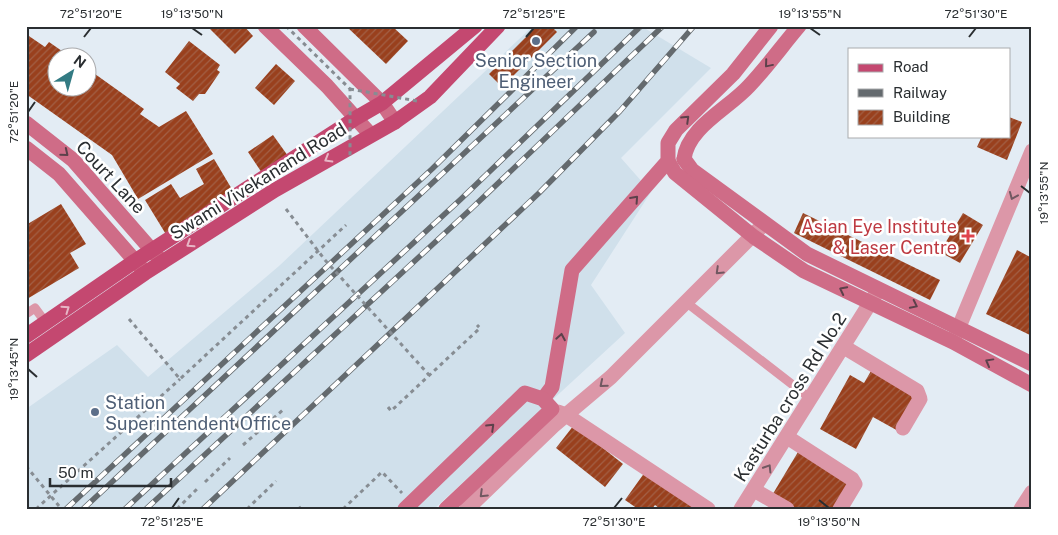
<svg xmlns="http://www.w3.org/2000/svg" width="1058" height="535" viewBox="0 0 1058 535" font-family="'Public Sans',sans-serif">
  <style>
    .built { fill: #d0e0eb }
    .building { fill: url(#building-hatch) }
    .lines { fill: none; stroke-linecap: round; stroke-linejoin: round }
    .path { stroke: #878d93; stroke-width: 3; stroke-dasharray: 4 4; stroke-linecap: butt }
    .lane { stroke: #dc97a8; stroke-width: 9 }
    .street { stroke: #dc97a8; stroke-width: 15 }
    .secondary { stroke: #cf6c87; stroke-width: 15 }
    .primary { stroke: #c44870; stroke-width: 15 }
    .rail-casing { stroke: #646a6e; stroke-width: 5.5 }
    .rail { stroke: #fff; stroke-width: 4; stroke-dasharray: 11; stroke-linecap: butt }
    .path-bridge { stroke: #878d93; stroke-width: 3; stroke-dasharray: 4 4; stroke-linecap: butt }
    .oneway { stroke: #5c414b }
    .oneway2 { stroke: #e7b6c6 }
    .oneway3 { stroke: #715861 }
    .ticks { fill: none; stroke: #2a2e31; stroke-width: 2 }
    .service-dot { fill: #5c6f8a; stroke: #fff; stroke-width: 2 }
    .health-dot { fill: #e0444e; stroke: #fff; stroke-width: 2 }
    .labels { text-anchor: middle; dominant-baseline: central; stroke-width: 5; stroke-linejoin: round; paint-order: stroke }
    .service-label { font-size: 18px; fill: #4e5e75; stroke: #fff }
    .street-label { font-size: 18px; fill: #2a2e31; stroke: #fff }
    .health-label { font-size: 18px; fill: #be3a42; stroke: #fff; text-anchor: end }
    .neatline { fill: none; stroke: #2a2e31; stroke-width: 2 }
    .ticks-label { font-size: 12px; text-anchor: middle; fill: #2a2e31 }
  </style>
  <defs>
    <pattern id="building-hatch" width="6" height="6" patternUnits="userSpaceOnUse" patternTransform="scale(1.25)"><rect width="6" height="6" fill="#99401d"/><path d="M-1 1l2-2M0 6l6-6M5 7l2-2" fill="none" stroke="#a26046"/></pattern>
  </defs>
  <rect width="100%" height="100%" fill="#e3ecf4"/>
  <path class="built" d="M533 26H641L711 68 621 158 651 192 591 285 625 333 434 509H26V409L117 345 148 377 279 266Z"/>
  <g class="building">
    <path d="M207 26H244L253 36 235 54Z"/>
    <path d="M346 26H392L408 41 386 64Z"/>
    <path d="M537 26H551L557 32 502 87 489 74Z"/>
    <path d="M26 34 45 47 49 42 72 58H58V88H88V69L144 109 140 114 159 127 186 111 213 154 138 199 112 155 26 94Z"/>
    <path d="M189 41 220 65 217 70 220 72 205 94H199L193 101 176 88 180 84 165 72Z"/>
    <path d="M276 64 295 81 274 105 255 88Z"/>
    <path d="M1009 117 1022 122 1007 160 977 147 982 136H1009Z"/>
    <path d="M273 135 288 156 262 173 248 152Z"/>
    <path d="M214 159 236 196 167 236 145 200 171 184 180 198 204 184 196 169Z"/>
    <path d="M61 204 86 244 70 253 79 268 27 299 26 225Z"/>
    <path d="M803 213 940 280 930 300 794 233Z"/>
    <path d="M963 213 983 225 960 263 940 252Z"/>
    <path d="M1017 250 1032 258V336L986 314Z"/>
    <path d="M871 371 919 398 900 432 873 417 856 449 820 429 850 375 864 383Z"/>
    <path d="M574 425 623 464 605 487 556 448Z"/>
    <path d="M798 452 852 484 837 509H792L771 497Z"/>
    <path d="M645 472 697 509H660L655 505 652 509H638L625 500Z"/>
  </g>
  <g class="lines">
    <g class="path">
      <path d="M286 209 325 260"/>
      <path d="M129 319 180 379 346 225"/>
      <path d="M388 407 391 411 480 328 477 325"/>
      <path d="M259 418 272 432"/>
      <path d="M243 445 284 409"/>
      <path d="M26 466 59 506"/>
      <path d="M205 482 230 458"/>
      <path d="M177 509 199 487"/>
      <path d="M247 509 276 481"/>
      <path d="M298 509 301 507"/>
      <path d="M343 509 382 472 402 493"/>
    </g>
    <g class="lane">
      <path d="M687 303 811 399"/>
      <path d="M26 314 35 308 46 323"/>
    </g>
    <g class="street">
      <path d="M954 339 1032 151"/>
      <path d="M844 347 917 391 920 399 903 428"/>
      <path d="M558 412 566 415 708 509"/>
      <path d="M787 437 852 479 855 484 840 509"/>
      <path d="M754 490 787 509"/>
      <path d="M467 509 553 426 611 377 764 224"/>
      <path d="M741 509 877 292"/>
      <path d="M1021 509 1032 492"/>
    </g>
    <g class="secondary">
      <path d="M265 26 327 86 370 134"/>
      <path d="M304 26 382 103 395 122"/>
      <path d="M26 123 73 160 162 262"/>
      <path d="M26 148 59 174 143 270"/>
      <path d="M684 159 692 170 807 254 1032 364"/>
      <path d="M684 159C688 127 728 109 749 86 767 67 782 46 799 26"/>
      <path d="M668 161 675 173 754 237 804 271 953 342 1032 385"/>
      <path d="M543 399 552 387 572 270 668 161V143L676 130 733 74 771 26"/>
      <path d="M405 509 525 393 543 399 552 409 446 509"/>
    </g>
    <g class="primary">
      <path d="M26 336 135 261 356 118 382 103 475 26"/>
      <path d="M26 355 145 273 275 190 395 122 430 97 498 26"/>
    </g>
    <defs>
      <g id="rail">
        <path d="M66 509 432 169 577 26"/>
        <path d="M83 509 594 32"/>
        <path d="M125 509 461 199 641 26"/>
        <path d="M146 509 471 209 663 26"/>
        <path d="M203 509 539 193 620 111 694 26"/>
      </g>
    </defs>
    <use href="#rail" class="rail-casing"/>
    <use href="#rail" class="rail"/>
    <g class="path-bridge">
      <path d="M286 26 350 89V158"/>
      <path d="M350 89 417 101"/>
      <path d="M325 260 429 375"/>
      <path d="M36 509 180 379"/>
    </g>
  </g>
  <defs><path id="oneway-chevron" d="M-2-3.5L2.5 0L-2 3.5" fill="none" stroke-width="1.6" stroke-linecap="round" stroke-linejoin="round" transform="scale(1.25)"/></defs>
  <g class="oneway">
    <use href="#oneway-chevron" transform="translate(768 64) rotate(130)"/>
    <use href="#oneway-chevron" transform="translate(686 119) rotate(-44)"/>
    <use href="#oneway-chevron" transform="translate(65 153) rotate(39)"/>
    <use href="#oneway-chevron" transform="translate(635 199) rotate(-48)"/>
    <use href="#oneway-chevron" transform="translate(843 290) rotate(-153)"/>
    <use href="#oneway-chevron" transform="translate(914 305) rotate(26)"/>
    <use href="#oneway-chevron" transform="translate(561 337) rotate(-80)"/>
    <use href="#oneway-chevron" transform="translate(989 362) rotate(-151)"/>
    <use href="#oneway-chevron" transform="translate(491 427) rotate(-44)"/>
  </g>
  <g class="oneway2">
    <use href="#oneway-chevron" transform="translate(328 159) rotate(150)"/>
    <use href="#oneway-chevron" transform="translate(190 244) rotate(147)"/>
    <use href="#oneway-chevron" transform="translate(66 309) rotate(-35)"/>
  </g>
  <g class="oneway3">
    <use href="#oneway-chevron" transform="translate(1013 196) rotate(113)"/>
    <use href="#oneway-chevron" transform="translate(719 271) rotate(136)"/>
    <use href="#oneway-chevron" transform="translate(603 384) rotate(140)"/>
    <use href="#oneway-chevron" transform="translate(768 468) rotate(-58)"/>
    <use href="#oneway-chevron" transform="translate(483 494) rotate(136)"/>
  </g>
  <path class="ticks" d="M192 28 202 35M810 28 820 35M84 37 91 28M526 37 534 28M969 37 976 28M28 112 35 102M1021 186 1030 193M28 369 37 377M819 500 829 508M172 508 179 498M614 508 622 498"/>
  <g class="service-dot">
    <circle cx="536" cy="41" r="5"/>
    <circle cx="95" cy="412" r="5"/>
  </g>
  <path class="health-dot" d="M965.5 228.5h5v5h5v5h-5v5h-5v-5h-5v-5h5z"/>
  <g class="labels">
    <g class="service-label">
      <text x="536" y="60">Senior Section<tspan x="536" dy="21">Engineer</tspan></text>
      <text x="105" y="402" text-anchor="start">Station<tspan x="105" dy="21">Superintendent Office</tspan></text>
    </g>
    <g class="street-label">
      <text transform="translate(111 177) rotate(47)">Court Lane</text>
      <text transform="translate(258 181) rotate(-32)">Swami Vivekanand Road</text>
      <text transform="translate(790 397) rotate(-58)">Kasturba cross Rd No.2</text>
    </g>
    <g class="health-label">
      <text x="957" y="226">Asian Eye Institute<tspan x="957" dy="21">&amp; Laser Centre</tspan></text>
    </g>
  </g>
  <rect width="1058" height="535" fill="none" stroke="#ffffff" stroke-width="55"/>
  <rect x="848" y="48" width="162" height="90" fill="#ffffff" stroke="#aaabad"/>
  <rect x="858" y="64" width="25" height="8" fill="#c44870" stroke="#aaabad"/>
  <text x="893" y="72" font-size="15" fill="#2a2e31">Road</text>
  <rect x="858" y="89" width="25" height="8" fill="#646a6e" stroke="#aaabad"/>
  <text x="893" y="98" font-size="15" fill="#2a2e31">Railway</text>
  <rect x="858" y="110" width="25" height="15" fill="url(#building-hatch)" stroke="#aaabad"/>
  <text x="893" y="122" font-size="15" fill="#2a2e31">Building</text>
  <g transform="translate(72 72) rotate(37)"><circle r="24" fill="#ffffff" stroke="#aaabad"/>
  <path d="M0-4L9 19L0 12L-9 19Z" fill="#337b83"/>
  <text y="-8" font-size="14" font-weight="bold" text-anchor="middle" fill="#2a2e31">N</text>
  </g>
  <path d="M50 478v8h121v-8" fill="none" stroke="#2a2e31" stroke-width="2.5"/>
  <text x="58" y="478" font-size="15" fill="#2a2e31" stroke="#ffffff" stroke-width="4" paint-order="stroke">50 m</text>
  <rect x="28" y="28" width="1002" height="480" class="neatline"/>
  <g class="ticks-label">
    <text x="91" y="18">72°51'20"E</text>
    <text x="192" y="18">19°13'50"N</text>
    <text x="534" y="18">72°51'25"E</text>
    <text x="810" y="18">19°13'55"N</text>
    <text x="976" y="18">72°51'30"E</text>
    <text transform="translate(14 112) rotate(-90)" y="4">72°51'20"E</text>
    <text transform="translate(1044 193) rotate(-90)" y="4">19°13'55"N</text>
    <text transform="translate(14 369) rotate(-90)" y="4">19°13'45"N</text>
    <text x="172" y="526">72°51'25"E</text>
    <text x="614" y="526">72°51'30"E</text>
    <text x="829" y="526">19°13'50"N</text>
  </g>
</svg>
